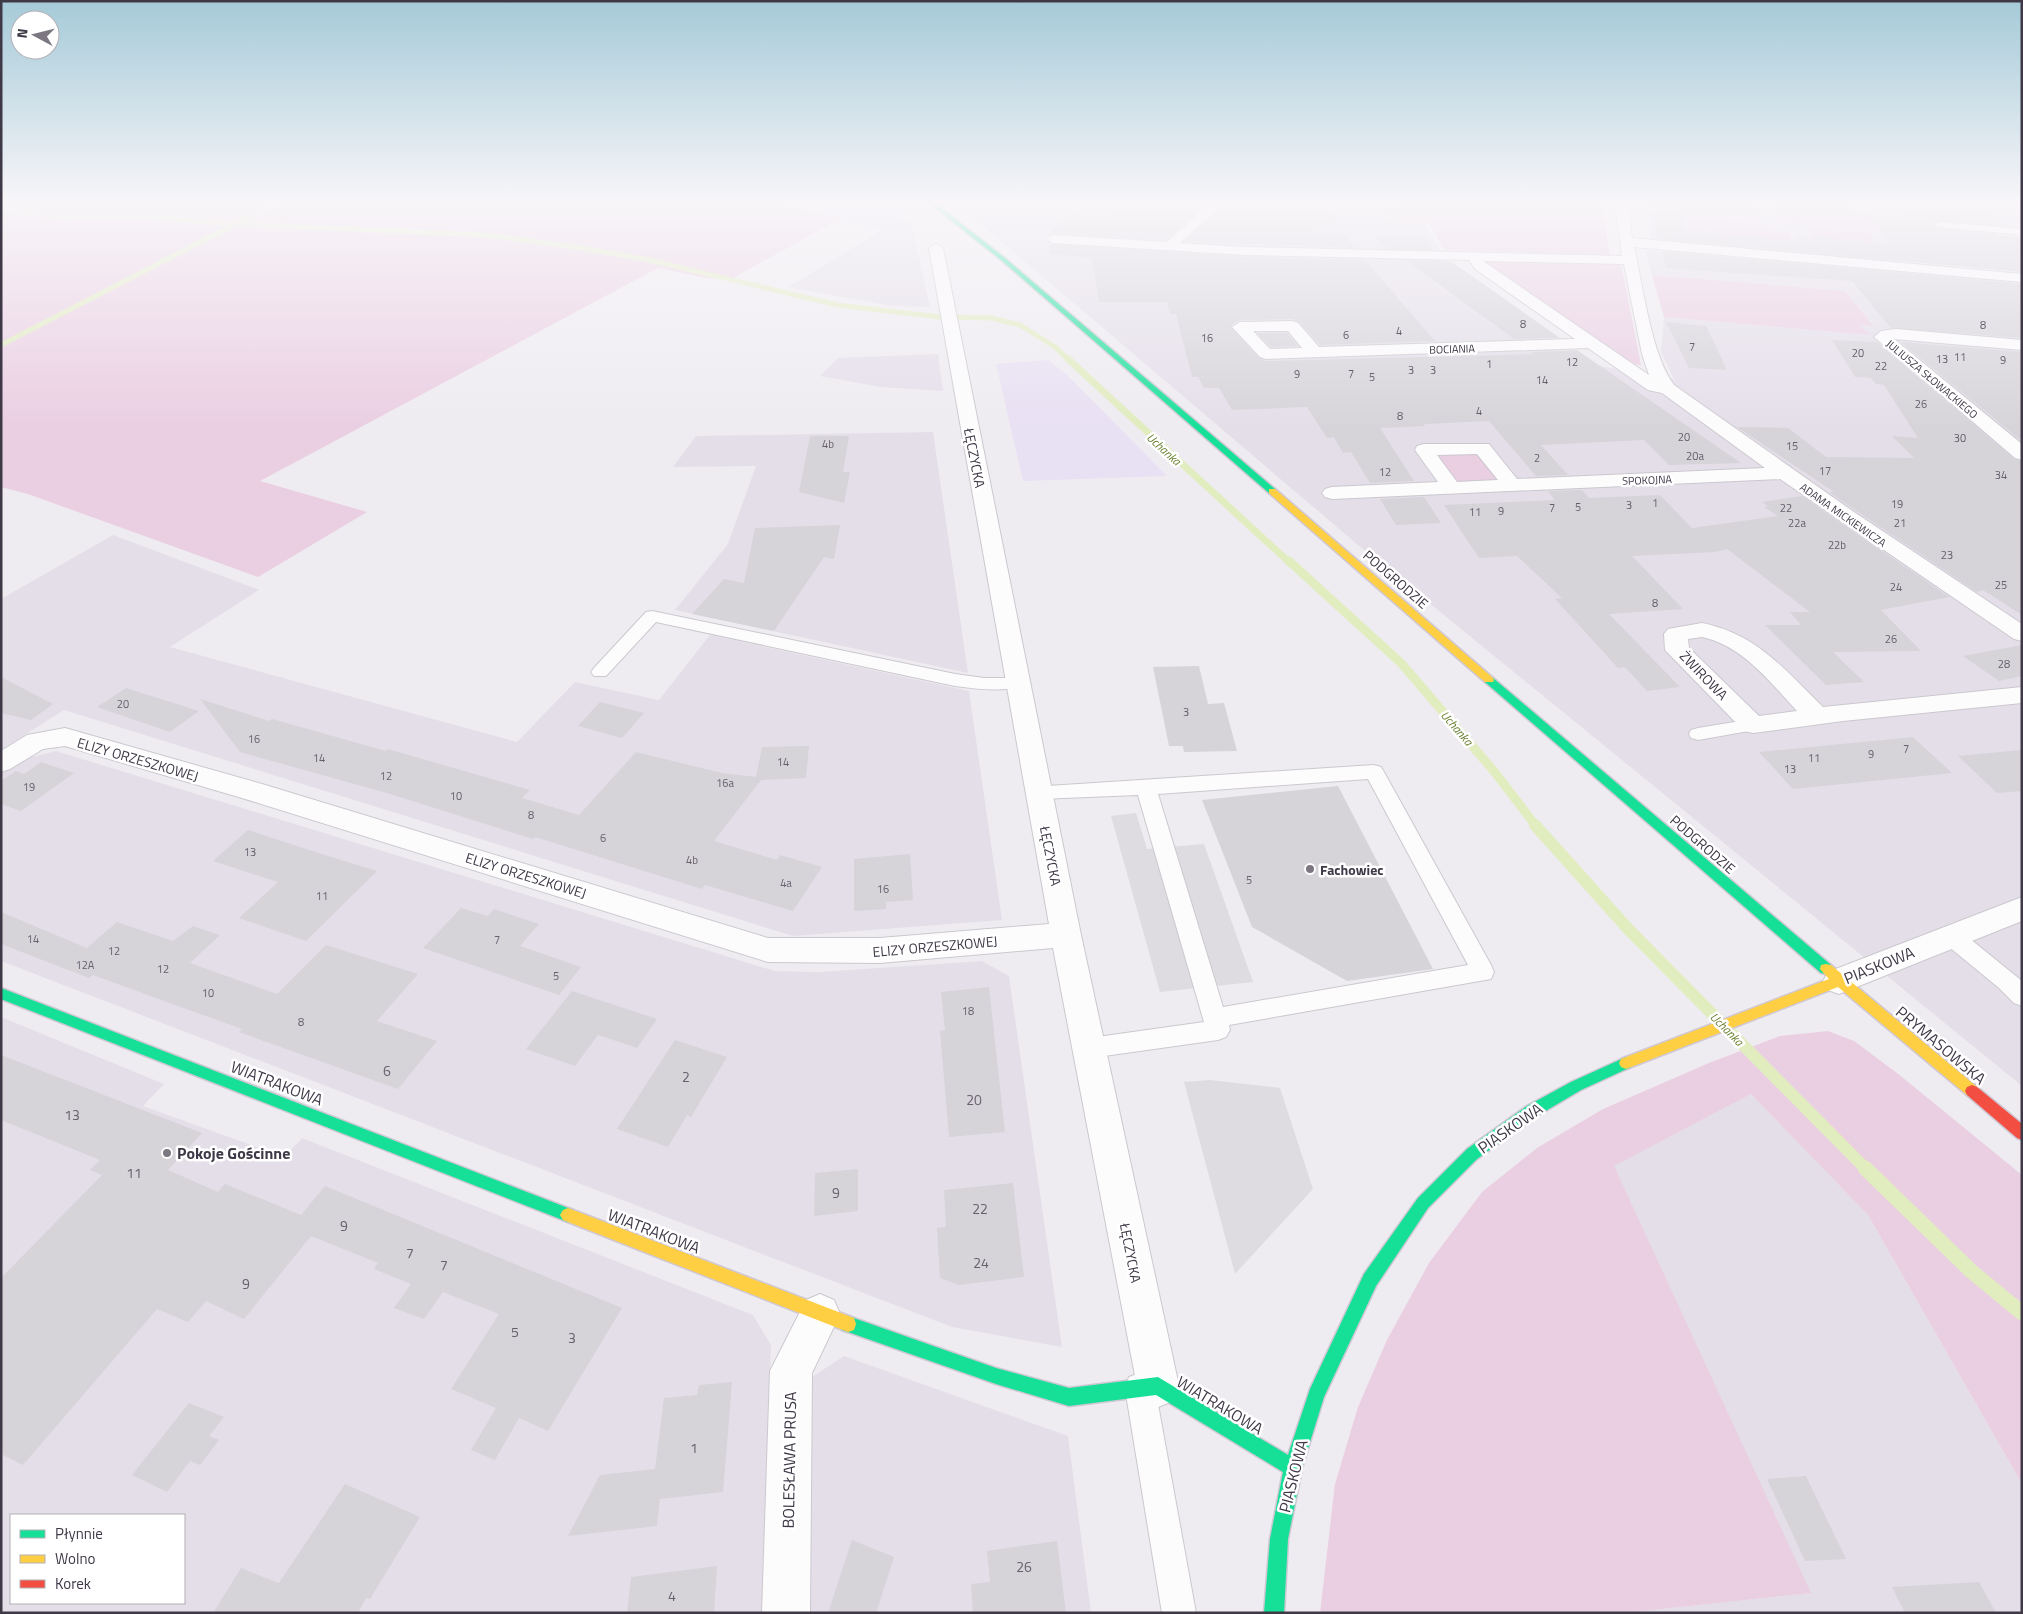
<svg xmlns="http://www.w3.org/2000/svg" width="2023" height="1614" viewBox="0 0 2023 1614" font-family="'Titillium Web',sans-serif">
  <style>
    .residential { fill: #e4dee9; fill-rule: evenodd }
    .commercial { fill: #e8e0f3 }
    .education { fill: #e8dfee }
    .green { fill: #eacee2 }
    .parking { fill: #dedce0 }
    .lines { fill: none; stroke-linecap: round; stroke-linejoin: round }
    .stream-far4 { stroke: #e1ecbf; stroke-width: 5 }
    .stream-far3 { stroke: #e1ecbf; stroke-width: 7 }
    .stream-far2 { stroke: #e1ecbf; stroke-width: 9 }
    .stream-far1 { stroke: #e1ecbf; stroke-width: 12 }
    .stream { stroke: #e1ecbf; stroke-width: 15 }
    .building { fill: #d6d3d9 }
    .lane-casing { stroke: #cbc8ce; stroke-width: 2 }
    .street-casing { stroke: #cbc8ce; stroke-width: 2 }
    .fast-casing { stroke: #cfc8d4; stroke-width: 3 }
    .slow-casing { stroke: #cfc8d4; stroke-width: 3 }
    .jam-casing { stroke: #cfc8d4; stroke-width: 3 }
    .lane { fill: #fdfcfd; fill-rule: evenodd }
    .street { fill: #fdfcfd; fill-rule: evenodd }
    .fast { fill: #16e098; fill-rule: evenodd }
    .slow { fill: #ffcf43; fill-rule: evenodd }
    .jam { fill: #f24e42; fill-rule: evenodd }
    .poi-dot { fill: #7d7782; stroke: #fff; stroke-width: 2 }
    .labels { text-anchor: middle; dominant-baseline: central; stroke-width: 5; stroke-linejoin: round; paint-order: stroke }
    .number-label { font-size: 11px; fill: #66606d }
    .far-street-label { font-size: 11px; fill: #3f3847; stroke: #fff }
    .far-water-label { font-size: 12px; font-style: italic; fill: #677e2c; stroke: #fff }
    .street-label { font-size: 14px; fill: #3f3847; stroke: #fff }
    .poi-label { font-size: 14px; font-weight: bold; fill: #3f3847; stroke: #fff; text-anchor: start }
    .near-number-label { font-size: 14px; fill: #66606d }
    .near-street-label { font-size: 16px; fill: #3f3847; stroke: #fff }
    .near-poi-label { font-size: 16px; font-weight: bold; fill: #3f3847; stroke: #fff; text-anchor: start }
  </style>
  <rect width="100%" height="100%" fill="#efecf1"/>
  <g class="residential">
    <path d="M956 203H1393L1379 213 1389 219 1423 221 1460 285 1571 361 1674 379 1661 352 1664 317 1869 335 1860 325H1874L1845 291 1652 275 1645 250 2022 282V1086L1358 545Z"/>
    <path d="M898 220 911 221 930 307 891 306 789 287Z"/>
    <path d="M938 354 943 391 881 387 820 376 838 358Z"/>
    <path d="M933 432 968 673 675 610 728 544 756 466 673 467 696 436Z"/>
    <path d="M113 535 259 590 170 647 517 742 575 682 659 700 710 635 969 691 1002 920 793 936 64 710 1 750V599Z"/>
    <path d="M56 751 775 971 819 972 982 961 1009 976 1062 1347 952 1327 1 961V773L23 759Z"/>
    <path d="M1 1017 164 1084 143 1106 284 1157 302 1138 753 1315 771 1345 764 1613H1ZM11 1515H184V1603H11Z"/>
    <path d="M1751 1094 1868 1215 2022 1484V1613H1625L1810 1593 1613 1166Z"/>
    <path d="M844 1356 1068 1436 1091 1613H807L812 1377Z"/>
  </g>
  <g class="commercial">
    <path d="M779 203H895L910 210 882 229Z"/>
    <path d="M1048 360 1065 373 1167 476 1023 481 996 364Z"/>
  </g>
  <path class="education" d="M1642 203H2022V224L1870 213 1883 228 1878 231 1902 264 1652 240Z"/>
  <g class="green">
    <path d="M1 203H779L840 219 729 280 706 278 658 268 260 481 367 512 258 577 28 494 1 487Z"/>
    <path d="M1396 203H1602L1610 255 1444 250 1428 221 1390 218 1381 213Z"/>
    <path d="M1642 203H1755L1764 220 1741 218 1739 216 1643 207Z"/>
    <path d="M1768 203H1848L1856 212 1870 213 1883 228 1872 231 1779 222Z"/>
    <path d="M1685 215 1736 220 1795 235H1789L1792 241 1691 230Z"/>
    <path d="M1807 227 1873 232 1870 234 1876 243 1813 237Z"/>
    <path d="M1480 261 1621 263 1641 365 1630 364Z"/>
    <path d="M1652 275 1845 291 1874 326 1860 325 1870 335 1664 317Z"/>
    <path d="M1475 451 1502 480 1463 484 1453 482 1437 456 1440 453Z"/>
    <path d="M1828 1031 1854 1041 1897 1073 2022 1175V1484L1868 1215 1751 1094 1614 1166 1811 1593 1625 1613H1320L1335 1484 1358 1407 1387 1340 1429 1263 1482 1192 1537 1148 1603 1109 1709 1063 1780 1036Z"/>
  </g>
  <g class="parking">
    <path d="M1928 217 2022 227V235L1996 233 1999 237 1940 231 1937 228 1925 227Z"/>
    <path d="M1136 813 1147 849 1204 844 1253 982 1160 992 1111 816Z"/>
    <path d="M1210 1080 1280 1088 1313 1189 1235 1274 1184 1082Z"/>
  </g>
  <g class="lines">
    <g class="stream-far4">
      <path d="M1 210 63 217 145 216 216 223 485 235 582 248 649 260 837 305 940 317 991 318 1020 325 1055 347 1069 360"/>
      <path d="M1 345 276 203"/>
    </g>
    <path class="stream-far3" d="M1068 359 1290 563"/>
    <path class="stream-far2" d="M1289 561 1401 663 1493 770 1536 826"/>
    <path class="stream-far1" d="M1535 825 1629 930 1866 1169"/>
    <path class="stream" d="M1865 1168 1971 1271 2022 1313"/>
  </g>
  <g class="building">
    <path d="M1134 203H1207L1166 240 1052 233 1053 228 1073 214 1106 219Z"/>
    <path d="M1226 203H1284L1340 216 1310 234H1344L1355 248 1185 241Z"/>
    <path d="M1891 203H1979L2006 226 1940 220 1934 223V226L1937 229 2019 237 2022 239V272L1658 239 1651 210 1681 213 1686 230 1799 241 1796 235 1888 244 1868 215 1907 218Z"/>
    <path d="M1371 235 1425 236 1433 250 1389 249Z"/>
    <path d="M1051 244 1244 257 1365 260 1435 341 1320 345 1299 322 1292 319 1240 320 1231 325V328L1259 358 1266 361 1534 354 1531 352 1577 350 1741 463 1669 465 1644 440 1541 445 1568 475 1536 476 1489 421 1424 424 1425 426 1380 428 1414 481 1370 483 1351 452 1343 453 1334 437 1327 438 1307 407 1232 410 1219 388H1204L1198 377H1192L1176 314H1170L1167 302H1099L1092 258 1049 254Z"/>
    <path d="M1662 251 2022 284V338L1891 328 1852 281 1666 268Z"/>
    <path d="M1406 260 1452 262 1560 338 1514 339Z"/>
    <path d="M1666 322 1706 326 1727 370 1689 368Z"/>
    <path d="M1257 333H1287L1298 346 1271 347Z"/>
    <path d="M1832 340 1877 342 2014 459 2022 462V615L1983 590 1977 592 1852 508 1829 492H1834L1737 427 1788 428 1826 457 1914 458 1892 436 1918 438 1884 385 1876 384 1871 378 1855 377Z"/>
    <path d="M1902 342 2022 352V441L1904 345Z"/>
    <path d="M810 436H849L843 472H850L844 503 799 492Z"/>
    <path d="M1582 490 1589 498 1660 495 1692 528 1778 516 1764 507 1768 506 1762 502 1802 496 1949 597 1881 610 1921 651 1833 652 1864 682 1826 685 1765 625H1801L1790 612H1810L1727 549 1715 552 1632 556 1683 609 1609 614 1680 687 1647 691 1625 667 1618 668 1555 599 1562 598 1517 556 1479 558 1444 505 1555 500 1548 491Z"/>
    <path d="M1424 497 1441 523 1396 525 1380 499Z"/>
    <path d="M840 525 834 559 824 557 774 631 692 614 724 579 744 583 755 528Z"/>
    <path d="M2022 645V676L1999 681 1963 656Z"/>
    <path d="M1199 666 1208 704 1224 703 1237 751 1184 752 1183 746H1169L1153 667Z"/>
    <path d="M1 677 53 704 31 720 1 713Z"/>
    <path d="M126 688 199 711 170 732 97 707Z"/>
    <path d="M200 699 269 721 272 719 386 751 388 749 530 790 522 798 579 815 636 752 722 773 756 777 762 747 809 746 806 778 761 780 714 841 777 860 780 855 822 867 793 911 705 885 702 889 535 837 533 839 390 794 240 752Z"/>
    <path d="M600 702 644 713 622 738 578 726Z"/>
    <path d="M1913 737 1952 773 1793 789 1759 752Z"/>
    <path d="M2022 750V791L1997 793 1958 756Z"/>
    <path d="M41 762 74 773 21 811 1 804V781L16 771 24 774Z"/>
    <path d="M1338 786 1433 969 1347 981 1252 927 1202 800Z"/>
    <path d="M248 830 328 856 377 871 306 941 239 918 278 882 213 861Z"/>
    <path d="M910 854 913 900 886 902V909L854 911V859Z"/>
    <path d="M461 908 488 916 494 909 539 924 520 946 581 967 559 995 423 948Z"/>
    <path d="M1 912 87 948 117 922 173 941 193 926 220 935 190 963 277 994 326 945 418 974 377 1021 437 1041 398 1089 239 1032 242 1029 153 997 93 975 89 978 1 944Z"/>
    <path d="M989 987 1005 1132 949 1137 940 1031 945 1030 941 992Z"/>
    <path d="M572 991 657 1019 637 1048 598 1035 575 1066 526 1049Z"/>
    <path d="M675 1040 727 1057 691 1117 687 1115 668 1147 617 1129Z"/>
    <path d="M1 1055 202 1133 168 1170 218 1192 225 1184 301 1215 325 1186 622 1308 548 1431 519 1418 495 1460 471 1450 496 1408 451 1389 499 1314 443 1292 424 1319 394 1308 411 1284 374 1269 378 1263 311 1236 244 1319 206 1301 188 1322 157 1309 23 1465 1 1454V1278L102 1175 90 1170 100 1160 1 1120Z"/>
    <path d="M858 1169V1211L814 1216 815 1173Z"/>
    <path d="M1013 1183 1024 1277 959 1285 940 1278 937 1228 946 1227 944 1190Z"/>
    <path d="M732 1382 723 1492 660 1499 657 1526 568 1536 600 1475 655 1469 664 1398 697 1395 699 1385Z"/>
    <path d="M189 1403 224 1417 209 1436 219 1440 200 1465 190 1461 167 1492 132 1475Z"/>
    <path d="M1806 1476 1846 1559 1805 1561 1767 1479Z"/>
    <path d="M345 1484 420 1517 370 1599 366 1598 358 1613H213L241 1568 279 1583Z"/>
    <path d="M852 1540 894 1557 876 1613H828Z"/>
    <path d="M1057 1541 1066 1613H973L971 1584 990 1582 987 1551Z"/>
    <path d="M717 1566 714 1613H627L631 1577Z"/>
    <path d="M1979 1582 1996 1613H1905L1892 1587Z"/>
  </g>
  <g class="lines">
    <defs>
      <g id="lane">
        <path d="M1870 203H1880L1885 208 1877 210Z"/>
        <path d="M1940 222 2022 229V235L1937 227 1935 225Z"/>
        <path d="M652 611 955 674 984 678H1025L1028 682 1025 686C1002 692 978 689 955 686L656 622 606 676H594L591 672 594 668 646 612Z"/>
        <path d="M1753 719 1760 721 1762 725 1760 729 1698 740 1691 738 1689 734 1691 730 1698 728Z"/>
        <path d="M1374 765 1381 767 1384 772 1491 965 1494 972 1491 979 1229 1025 1230 1030 1226 1037 1218 1040 1090 1058 1081 1055 1078 1048 1081 1041 1090 1038 1204 1022 1138 795 1039 799 1032 797 1029 792 1032 787ZM1368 779 1468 965 1223 1007 1158 794Z"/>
        <path d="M1951 927 1959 930 2022 981V1006L2014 1003 1999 988 1943 942 1940 936 1943 930Z"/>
        <path d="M1140 1373 1151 1377 1155 1388 1196 1613H1162L1125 1388 1129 1377Z"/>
      </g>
      <g id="street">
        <path d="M1210 203H1224L1180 243 1244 247 1622 256 1615 203H1627L1632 238 2022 274V282L1634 247C1643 285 1651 355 1674 385L1851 510 2022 624V641L2014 639 1780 479 1332 499 1325 497 1322 493 1325 489 1332 487 1438 482 1415 450 1417 446 1424 444H1489L1517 479 1765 468 1662 393 1648 390 1588 348 1266 359 1260 357 1232 327 1240 322 1292 321 1298 323 1319 347 1575 339 1475 269 1469 260 1244 255 1053 243 1046 239 1053 235 1167 242ZM1483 261 1624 264 1642 354 1649 375ZM1253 331H1288L1302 348 1270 349ZM1477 454 1498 480 1457 482 1437 455Z"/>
        <path d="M936 244 943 248 1081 935 1179 1386 1173 1401 1158 1407 1143 1401 1137 1386 1053 948 880 963 768 962 242 798 65 746 43 749 10 769 1 772V751L27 735 65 728 262 784 768 938H880L1049 924 929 248Z"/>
        <path d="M1896 329 2022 340V350L1894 339 2022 444V460L2015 458 1874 337 1881 331Z"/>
        <path d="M1702 623C1757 634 1785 670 1823 707L2022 687V703L1843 721 1753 733 1744 731 1665 650 1664 634 1668 629ZM1702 637C1742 645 1771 683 1797 711L1759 716 1689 648 1688 639Z"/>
        <path d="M2022 897V921L1839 994 1828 990 1823 981 1828 972Z"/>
        <path d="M820 1294 834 1300 840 1314 812 1373 810 1613H762L770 1371 806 1300Z"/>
      </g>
      <g id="fast">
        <path d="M929 203H935L1005 258 1275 489V493H1269L1001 260Z"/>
        <path d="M1489 677 1493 678 1831 965 1832 969 1831 973 1826 974 1821 973 1485 682 1484 680 1485 678Z"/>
        <path d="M1 988 568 1208 573 1210 576 1215 573 1220 568 1222 1 999Z"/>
        <path d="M1626 1057 1631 1059 1633 1063 1631 1067 1581 1090 1537 1116 1477 1159 1428 1208 1376 1286 1324 1397 1302 1468 1288 1539 1284 1613H1264L1270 1539 1283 1472 1156 1395 1069 1406 996 1384 848 1332 842 1330 840 1324 842 1318 848 1316 996 1368 1069 1388 1158 1377 1288 1455 1310 1389 1364 1274 1418 1198 1467 1149 1527 1106 1571 1082Z"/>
      </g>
      <g id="slow">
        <path d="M1269 489H1275L1493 678 1494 680 1493 682H1485L1269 493Z"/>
        <path d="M1826 964 1831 965 1977 1087 1979 1091 1977 1095 1972 1097 1967 1095 1838 987 1631 1067 1626 1069 1621 1067 1619 1063 1621 1059 1829 979 1820 969 1821 965Z"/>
        <path d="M568 1208 854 1318 856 1324 854 1330 848 1332 563 1220 560 1215 563 1210Z"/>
      </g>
      <path id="jam" d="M1972 1085 1977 1087 2022 1124V1140L2017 1138 1967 1095 1965 1091 1967 1087Z"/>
    </defs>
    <use href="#lane" class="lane-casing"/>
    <use href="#street" class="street-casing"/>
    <use href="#fast" class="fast-casing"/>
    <use href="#slow" class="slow-casing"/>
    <use href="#jam" class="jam-casing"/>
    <use href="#lane" class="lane"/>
    <use href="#street" class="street"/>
    <use href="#fast" class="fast"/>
    <use href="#slow" class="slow"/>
    <use href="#jam" class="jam"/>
  </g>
  <linearGradient id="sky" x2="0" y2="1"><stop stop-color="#a5cad8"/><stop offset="0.47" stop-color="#f8f6f9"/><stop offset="1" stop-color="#f8f6f9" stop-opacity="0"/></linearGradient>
  <rect width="2023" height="429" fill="url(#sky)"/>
  <g class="poi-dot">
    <circle cx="1310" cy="869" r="5"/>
    <circle cx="167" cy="1153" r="5"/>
  </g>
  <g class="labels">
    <g class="number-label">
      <text x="1523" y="324">8</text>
      <text x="1983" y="325">8</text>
      <text x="1399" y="331">4</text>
      <text x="1346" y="335">6</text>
      <text x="1207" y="338">16</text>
      <text x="1692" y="347">7</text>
      <text x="1858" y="353">20</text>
      <text x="1960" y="357">11</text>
      <text x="1942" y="359">13</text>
      <text x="2003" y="360">9</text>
      <text x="1572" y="362">12</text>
      <text x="1489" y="364">1</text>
      <text x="1881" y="366">22</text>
      <text x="1411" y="370">3</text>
      <text x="1433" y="370">3</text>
      <text x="1297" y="374">9</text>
      <text x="1351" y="374">7</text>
      <text x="1372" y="377">5</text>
      <text x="1542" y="380">14</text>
      <text x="1921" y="404">26</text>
      <text x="1479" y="411">4</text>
      <text x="1400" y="416">8</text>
      <text x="1684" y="437">20</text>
      <text x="1960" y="438">30</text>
      <text x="828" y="444">4b</text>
      <text x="1792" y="446">15</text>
      <text x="1695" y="456">20a</text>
      <text x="1537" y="458">2</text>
      <text x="1825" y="471">17</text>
      <text x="1385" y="472">12</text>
      <text x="2001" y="475">34</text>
      <text x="1655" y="503">1</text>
      <text x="1897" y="504">19</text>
      <text x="1629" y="505">3</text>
      <text x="1578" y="507">5</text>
      <text x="1552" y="508">7</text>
      <text x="1786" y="508">22</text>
      <text x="1501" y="511">9</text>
      <text x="1475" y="512">11</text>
      <text x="1797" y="523">22a</text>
      <text x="1900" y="523">21</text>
      <text x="1837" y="545">22b</text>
      <text x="1947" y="555">23</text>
      <text x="2001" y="585">25</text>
      <text x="1896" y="587">24</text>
      <text x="1655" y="603">8</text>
      <text x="1891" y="639">26</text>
      <text x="2004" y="664">28</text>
      <text x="123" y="704">20</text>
      <text x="1186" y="712">3</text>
      <text x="254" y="739">16</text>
      <text x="1906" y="749">7</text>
      <text x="1871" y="754">9</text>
      <text x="319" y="758">14</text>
      <text x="1814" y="758">11</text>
      <text x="783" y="762">14</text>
      <text x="1790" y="769">13</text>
      <text x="386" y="776">12</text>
      <text x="725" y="783">16a</text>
      <text x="29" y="787">19</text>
      <text x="456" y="796">10</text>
      <text x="531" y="815">8</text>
      <text x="603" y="838">6</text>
      <text x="250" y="852">13</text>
      <text x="692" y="860">4b</text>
      <text x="1249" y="880">5</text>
      <text x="786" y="883">4a</text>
      <text x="883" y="889">16</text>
      <text x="322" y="896">11</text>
      <text x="33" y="939">14</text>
      <text x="497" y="940">7</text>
      <text x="114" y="951">12</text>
      <text x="85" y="965">12A</text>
      <text x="163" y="969">12</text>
      <text x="556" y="976">5</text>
      <text x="208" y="993">10</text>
      <text x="968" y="1011">18</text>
      <text x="301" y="1022">8</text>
    </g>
    <g class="far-street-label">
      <text transform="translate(1452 349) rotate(-2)">BOCIANIA</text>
      <text transform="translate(1932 379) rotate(40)">JULIUSZA SŁOWACKIEGO</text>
      <text transform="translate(1647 480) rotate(-2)">SPOKOJNA</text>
      <text transform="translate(1843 515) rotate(35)">ADAMA MICKIEWICZA</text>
    </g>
    <g class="far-water-label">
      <text transform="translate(1164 449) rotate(42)">Uchanka</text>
      <text transform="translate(1457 728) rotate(49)">Uchanka</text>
      <text transform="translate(1727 1029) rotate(45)">Uchanka</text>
    </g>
    <g class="street-label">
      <text transform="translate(975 458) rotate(79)">ŁĘCZYCKA</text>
      <text transform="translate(1396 579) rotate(41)">PODGRODZIE</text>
      <text transform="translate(1704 675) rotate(46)">ŻWIROWA</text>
      <text transform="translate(138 759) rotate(16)">ELIZY ORZESZKOWEJ</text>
      <text transform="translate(1703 844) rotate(41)">PODGRODZIE</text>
      <text transform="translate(1051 856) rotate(79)">ŁĘCZYCKA</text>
      <text transform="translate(526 875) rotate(17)">ELIZY ORZESZKOWEJ</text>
      <text transform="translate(935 946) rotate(-5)">ELIZY ORZESZKOWEJ</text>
      <text transform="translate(1131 1253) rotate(79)">ŁĘCZYCKA</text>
    </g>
    <g class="poi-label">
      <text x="1320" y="869">Fachowiec</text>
    </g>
    <g class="near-number-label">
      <text x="387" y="1070">6</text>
      <text x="686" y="1076">2</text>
      <text x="974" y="1099">20</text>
      <text x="72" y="1114">13</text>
      <text x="134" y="1172">11</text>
      <text x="836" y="1192">9</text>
      <text x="980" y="1208">22</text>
      <text x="344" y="1225">9</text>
      <text x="410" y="1252">7</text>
      <text x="981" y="1262">24</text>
      <text x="444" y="1264">7</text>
      <text x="246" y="1283">9</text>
      <text x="515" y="1331">5</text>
      <text x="572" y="1337">3</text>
      <text x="694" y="1447">1</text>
      <text x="1024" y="1566">26</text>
      <text x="672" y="1595">4</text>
    </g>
    <g class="near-street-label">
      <text transform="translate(1879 965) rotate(-22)">PIASKOWA</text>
      <text transform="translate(1941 1045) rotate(40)">PRYMASOWSKA</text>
      <text transform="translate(277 1083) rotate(21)">WIATRAKOWA</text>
      <text transform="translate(1510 1128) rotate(-35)">PIASKOWA</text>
      <text transform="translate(654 1231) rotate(21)">WIATRAKOWA</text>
      <text transform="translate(1220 1405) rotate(31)">WIATRAKOWA</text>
      <text transform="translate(789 1460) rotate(-89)">BOLESŁAWA PRUSA</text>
      <text transform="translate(1293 1476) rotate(-76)">PIASKOWA</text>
    </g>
    <g class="near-poi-label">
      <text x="177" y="1153">Pokoje Gościnne</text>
    </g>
  </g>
  <rect width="2023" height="1614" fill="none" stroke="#3f3847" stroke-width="5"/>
  <rect x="10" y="1514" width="175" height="90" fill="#ffffff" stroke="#b2afb5"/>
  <rect x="20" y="1530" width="25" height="8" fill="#16e098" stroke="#b2afb5"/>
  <text x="55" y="1539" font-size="15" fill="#3f3847">Płynnie</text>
  <rect x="20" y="1555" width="25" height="8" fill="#ffcf43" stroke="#b2afb5"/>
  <text x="55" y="1564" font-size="15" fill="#3f3847">Wolno</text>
  <rect x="20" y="1580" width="25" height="8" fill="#f24e42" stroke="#b2afb5"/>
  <text x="55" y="1589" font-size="15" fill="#3f3847">Korek</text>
  <g transform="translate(35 35) rotate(277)"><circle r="24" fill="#ffffff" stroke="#b2afb5"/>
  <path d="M0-4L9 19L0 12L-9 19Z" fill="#7d7782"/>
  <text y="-8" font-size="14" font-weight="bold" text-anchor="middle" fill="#3f3847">N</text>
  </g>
</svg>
